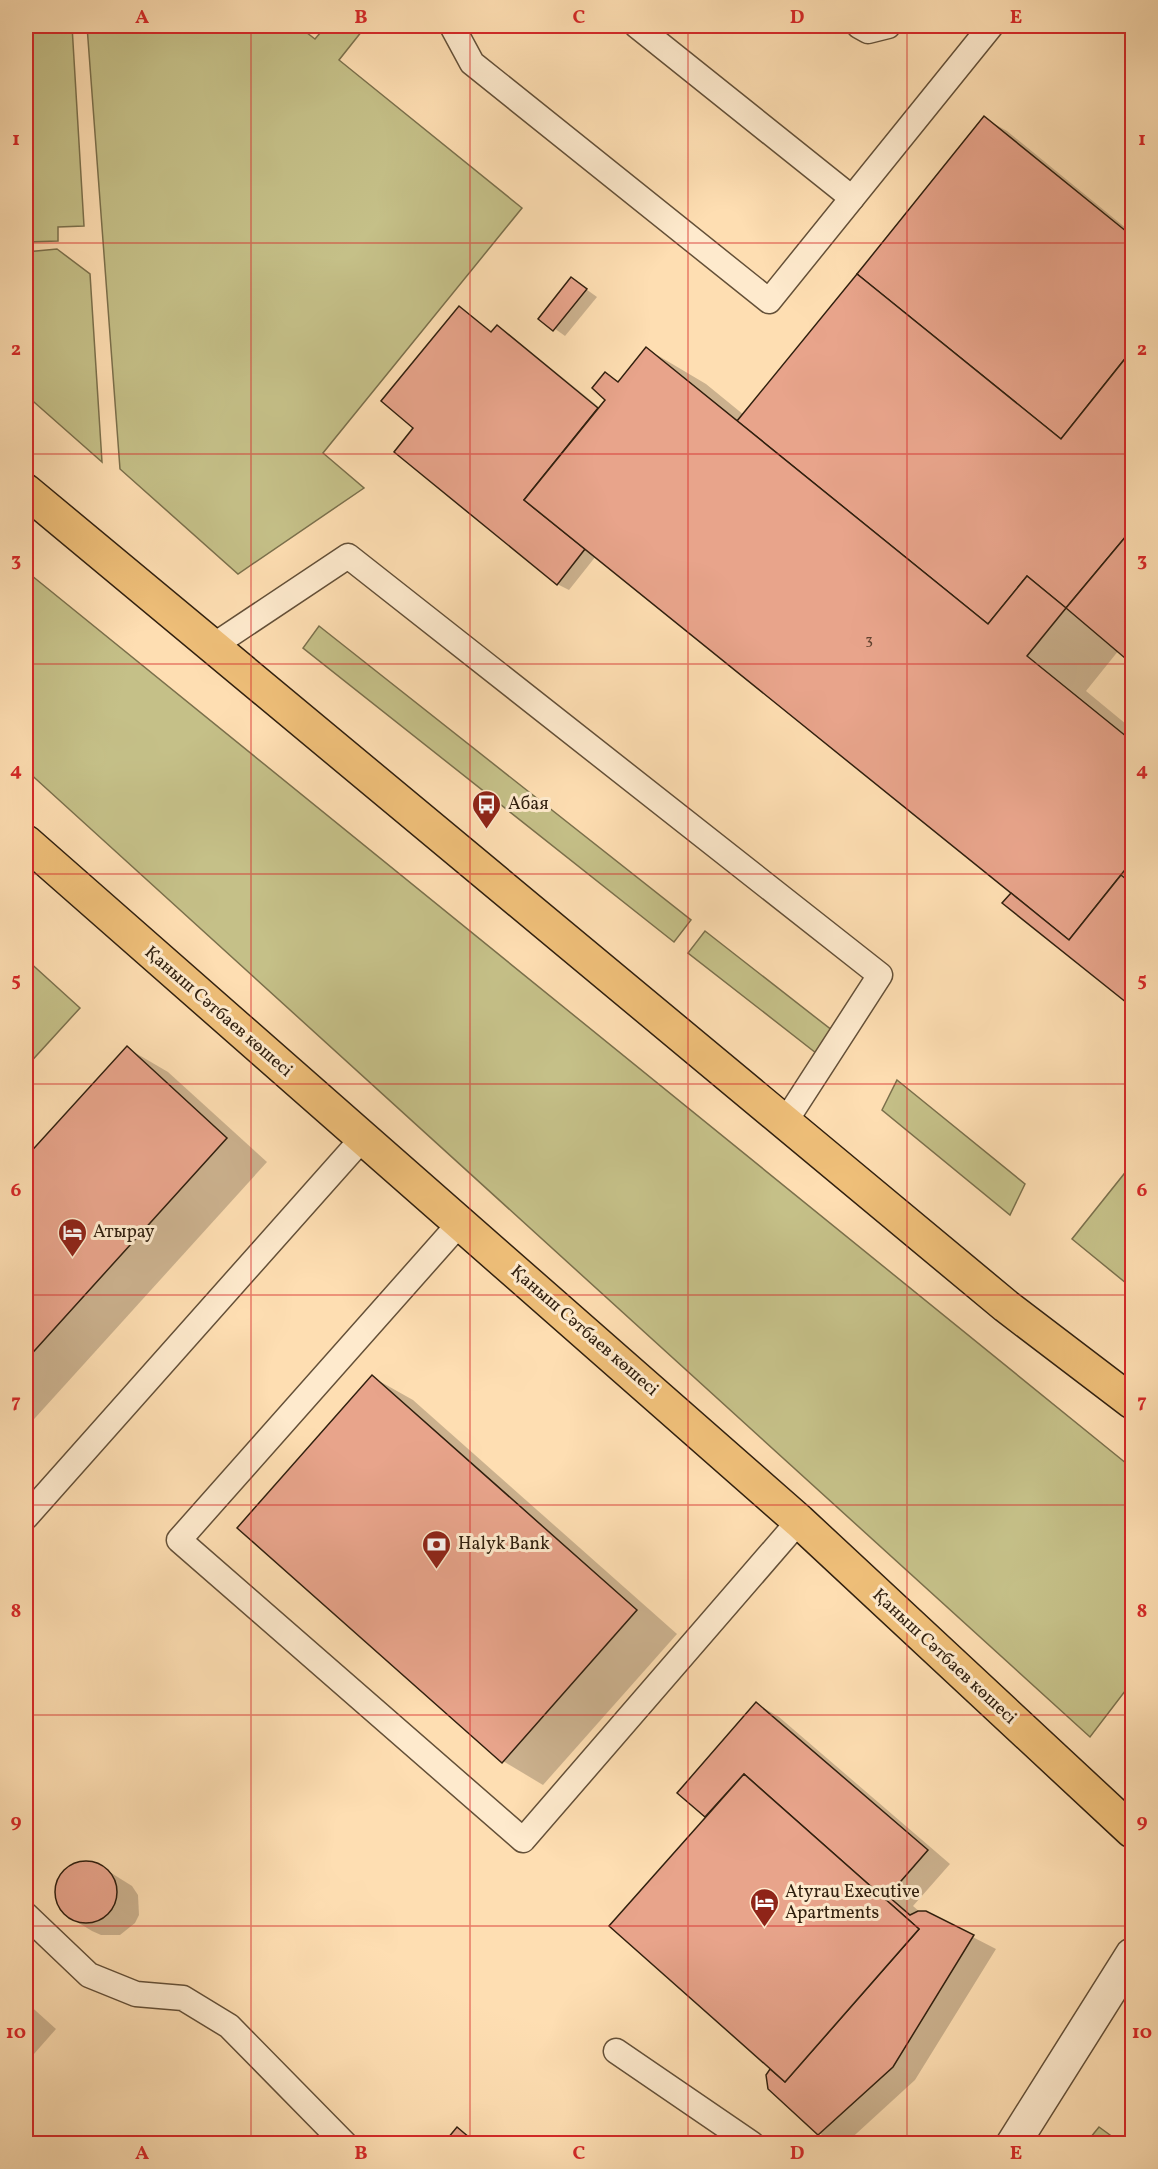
<svg xmlns="http://www.w3.org/2000/svg" width="1158" height="2169" viewBox="0 0 1158 2169" font-family="Vollkorn,serif">
  <style>
    .green { fill: #c5c088; stroke: #7b704c; stroke-width: 1.5 }
    .shadow { fill: #0003 }
    .building { fill: #e8a48b; stroke: #31200f; stroke-width: 1.5 }
    .lines { fill: none; stroke-linecap: round; stroke-linejoin: round }
    .service-casing { stroke: #645038; stroke-width: 27 }
    .tertiary-casing { stroke: #645038; stroke-width: 36 }
    .primary-casing { stroke: #31200f; stroke-width: 36 }
    .service { stroke: #feeacd; stroke-width: 24 }
    .tertiary { stroke: #feeacd; stroke-width: 33 }
    .primary { stroke: #efbf79; stroke-width: 33 }
    .grid { fill: none; stroke: #d62828; stroke-width: 1.5; stroke-opacity: 0.55 }
    .labels { text-anchor: middle; dominant-baseline: central; stroke-width: 6; stroke-linejoin: round; paint-order: stroke }
    .number-label { font-size: 15px; fill: #5f412e }
    .poi-label { font-size: 18px; fill: #31200f; stroke: #feeacd; text-anchor: start }
    .street-label { font-size: 18px; fill: #31200f; stroke: #feeacd }
    .neatline { fill: none; stroke: #d62828; stroke-width: 2 }
    .grid-label { font-size: 20px; text-anchor: middle; font-weight: bold; fill: #d62828 }
  </style>
  <rect width="100%" height="100%" fill="#fedeb2"/>
  <filter id="stains"><feTurbulence type="fractalNoise" baseFrequency=".00333" numOctaves="4"/><feColorMatrix values="0 0 0 0 .2 0 0 0 0 .09 0 0 0 0 .02 0 0 0 .5 -.17"/></filter>
  <radialGradient id="worn" r=".72"><stop offset=".6" stop-color="#630" stop-opacity="0"/><stop offset="1" stop-color="#630" stop-opacity=".3"/></radialGradient>
  <g class="green">
    <path d="M26 26H72L84 226 58 227V241L26 242Z"/>
    <path d="M87 26H298L315 39 326 26H366L339 60 522 208 323 453 364 488 238 574 120 469Z"/>
    <path d="M57 249 90 274 102 462 26 395V252Z"/>
    <path d="M26 571 1132 1468V1682L1090 1737 26 770Z"/>
    <path d="M319 626 691 920 674 942 303 648Z"/>
    <path d="M705 931 833 1031 816 1053 688 953Z"/>
    <path d="M26 959 80 1008 26 1067Z"/>
    <path d="M897 1080 1025 1184 1010 1215 882 1110Z"/>
    <path d="M1132 1164V1288L1072 1239Z"/>
    <path d="M1099 2127 1121 2143H1086Z"/>
  </g>
  <g class="shadow">
    <path d="M984 118 1007 131 1132 233V662L1119 650 1086 691 1132 729V1006L1004 903 1013 893 596 556 569 590 557 584 415 428 459 308 493 333 498 327 509 334 600 408 607 399 605 374 620 382 647 349 706 384 744 415Z"/>
    <path d="M572 279 597 297 565 336 540 318Z"/>
    <path d="M127 1048 168 1072 267 1162 26 1428V1159Z"/>
    <path d="M372 1377 413 1400 677 1634 543 1785 503 1761Z"/>
    <path d="M757 1704 779 1717 950 1864 913 1906 920 1912 926 1913 996 1949 915 2080 845 2144H837L819 2133 771 2071 777 2074 708 1817 679 1793Z"/>
    <path d="M80 1863H90L100 1866 132 1886 138 1895 139 1915 135 1923 120 1935H101L92 1931 69 1917 58 1903 56 1893 57 1883 63 1873Z"/>
    <path d="M26 2002 56 2029 26 2063Z"/>
    <path d="M457 2129 480 2142 482 2144H444Z"/>
  </g>
  <g class="building">
    <path d="M984 116 1132 236V350L1061 439 857 274Z"/>
    <path d="M857 274 1061 439 1132 350V529L1066 608 1027 576 988 624 737 421Z"/>
    <path d="M571 277 587 289 553 331 538 319Z"/>
    <path d="M459 306 491 332 497 325 598 408 524 500 585 549 557 585 394 452 413 428 381 401Z"/>
    <path d="M646 347 988 624 1027 576 1066 608 1027 656 1132 741V861L1069 940 524 500 605 400 592 388 605 372 618 382Z"/>
    <path d="M1132 529V664L1066 608Z"/>
    <path d="M1121 875 1132 884V1007L1002 903 1011 893 1069 940Z"/>
    <path d="M127 1046 227 1138 26 1360V1157Z"/>
    <path d="M372 1375 637 1610 502 1763 237 1528Z"/>
    <path d="M756 1702 928 1850 888 1896 910 1915 918 1911H926L974 1935 893 2067 818 2135 768 2089 766 2075 770 2069 785 2082 919 1929 744 1774 705 1817 677 1793Z"/>
    <path d="M744 1774 919 1929 785 2082 609 1926Z"/>
    <circle cx="86" cy="1892" r="31"/>
    <path d="M457 2127 477 2144H443Z"/>
    <path d="M663 2136 675 2144H658Z"/>
  </g>
  <g class="lines">
    <defs>
      <g id="service">
        <path d="M452 26 472 63 769 301 991 26"/>
        <path d="M637 26 852 198"/>
        <path d="M859 26 868 31 888 26"/>
        <path d="M213 646 348 556 880 975 785 1122"/>
        <path d="M460 1223 179 1540 523 1840 799 1521"/>
        <path d="M26 1517 362 1139"/>
        <path d="M26 1915 89 1975 136 1994 183 1998 229 2026 345 2144"/>
        <path d="M616 2051 752 2144"/>
      </g>
      <path id="tertiary" d="M1013 2144 1132 1955"/>
      <g id="primary">
        <path d="M26 491 1006 1306 1132 1402"/>
        <path d="M26 842 799 1521 1132 1831"/>
      </g>
    </defs>
    <use href="#service" class="service-casing"/>
    <use href="#tertiary" class="tertiary-casing"/>
    <use href="#primary" class="primary-casing"/>
    <use href="#service" class="service"/>
    <use href="#tertiary" class="tertiary"/>
    <use href="#primary" class="primary"/>
  </g>
  <path class="grid" d="M251 26V2144M470 26V2144M688 26V2144M907 26V2144M26 243H1132M26 454H1132M26 664H1132M26 874H1132M26 1084H1132M26 1295H1132M26 1505H1132M26 1715H1132M26 1926H1132"/>
  <defs>
    <symbol id="bus-pin" viewBox="-11 -11 22 30"><path d="M0 17L-7.5 6A9.5 9.5 0 1 1 7.5 6Z" fill="#8f2418" stroke="#feeacd"/><path d="M-5-6H5V4H4V6H2V4H-2V6H-4V4H-5ZM-3.5-4V0h7V-4ZM-3.5 1.2v1.5H-2V1.2ZM2 1.2v1.5H3.5V1.2Z" fill="#fff"/></symbol>
    <symbol id="hotel-pin" viewBox="-11 -11 22 30"><path d="M0 17L-7.5 6A9.5 9.5 0 1 1 7.5 6Z" fill="#8f2418" stroke="#feeacd"/><path d="M-6-4.5h1.5V1H6V5H4.5V3h-9V5H-6ZM-4 0a1.8 1.8 0 1 1 3.6 0ZM.5 0V-2.5h3Q6-2.5 6 0Z" fill="#fff"/></symbol>
    <symbol id="bank-pin" viewBox="-11 -11 22 30"><path d="M0 17L-7.5 6A9.5 9.5 0 1 1 7.5 6Z" fill="#8f2418" stroke="#feeacd"/><path d="M-6-4H6V4H-6ZM0-2.3a2.3 2.3 0 1 0 0 4.6a2.3 2.3 0 1 0 0-4.6Z" fill="#fff"/></symbol>
  </defs>
  <g fill-rule="evenodd">
    <use href="#bus-pin" x="470" y="788" width="33" height="45"/>
    <use href="#hotel-pin" x="56" y="1216" width="33" height="45"/>
    <use href="#bank-pin" x="420" y="1528" width="33" height="45"/>
    <use href="#hotel-pin" x="748" y="1886" width="33" height="45"/>
  </g>
  <g class="labels">
    <g class="number-label">
      <text x="869" y="640">3</text>
    </g>
    <g class="poi-label">
      <text x="508" y="804">Абая</text>
      <text x="93" y="1232">Атырау</text>
      <text x="458" y="1544">Halyk Bank</text>
      <text x="785" y="1892">Atyrau Executive<tspan x="785" dy="21">Apartments</tspan></text>
    </g>
    <g class="street-label">
      <text transform="translate(218 1012) rotate(41)">Қаныш Сәтбаев көшесі</text>
      <text transform="translate(584 1331) rotate(41)">Қаныш Сәтбаев көшесі</text>
      <text transform="translate(944 1657) rotate(43)">Қаныш Сәтбаев көшесі</text>
    </g>
  </g>
  <rect width="1158" height="2169" fill="none" stroke="#fedeb2" stroke-width="66"/>
  <rect x="33" y="33" width="1092" height="2103" class="neatline"/>
  <g class="grid-label">
    <text x="142" y="23">A</text>
    <text x="361" y="23">B</text>
    <text x="579" y="23">C</text>
    <text x="797" y="23">D</text>
    <text x="1016" y="23">E</text>
    <text x="16" y="145">1</text>
    <text x="1142" y="145">1</text>
    <text x="16" y="355">2</text>
    <text x="1142" y="355">2</text>
    <text x="16" y="566">3</text>
    <text x="1142" y="566">3</text>
    <text x="16" y="776">4</text>
    <text x="1142" y="776">4</text>
    <text x="16" y="986">5</text>
    <text x="1142" y="986">5</text>
    <text x="16" y="1196">6</text>
    <text x="1142" y="1196">6</text>
    <text x="16" y="1407">7</text>
    <text x="1142" y="1407">7</text>
    <text x="16" y="1617">8</text>
    <text x="1142" y="1617">8</text>
    <text x="16" y="1827">9</text>
    <text x="1142" y="1827">9</text>
    <text x="16" y="2038">10</text>
    <text x="1142" y="2038">10</text>
    <text x="142" y="2159">A</text>
    <text x="361" y="2159">B</text>
    <text x="579" y="2159">C</text>
    <text x="797" y="2159">D</text>
    <text x="1016" y="2159">E</text>
  </g>
  <rect width="100%" height="100%" filter="url(#stains)"/>
  <rect width="100%" height="100%" fill="url(#worn)"/>
</svg>
